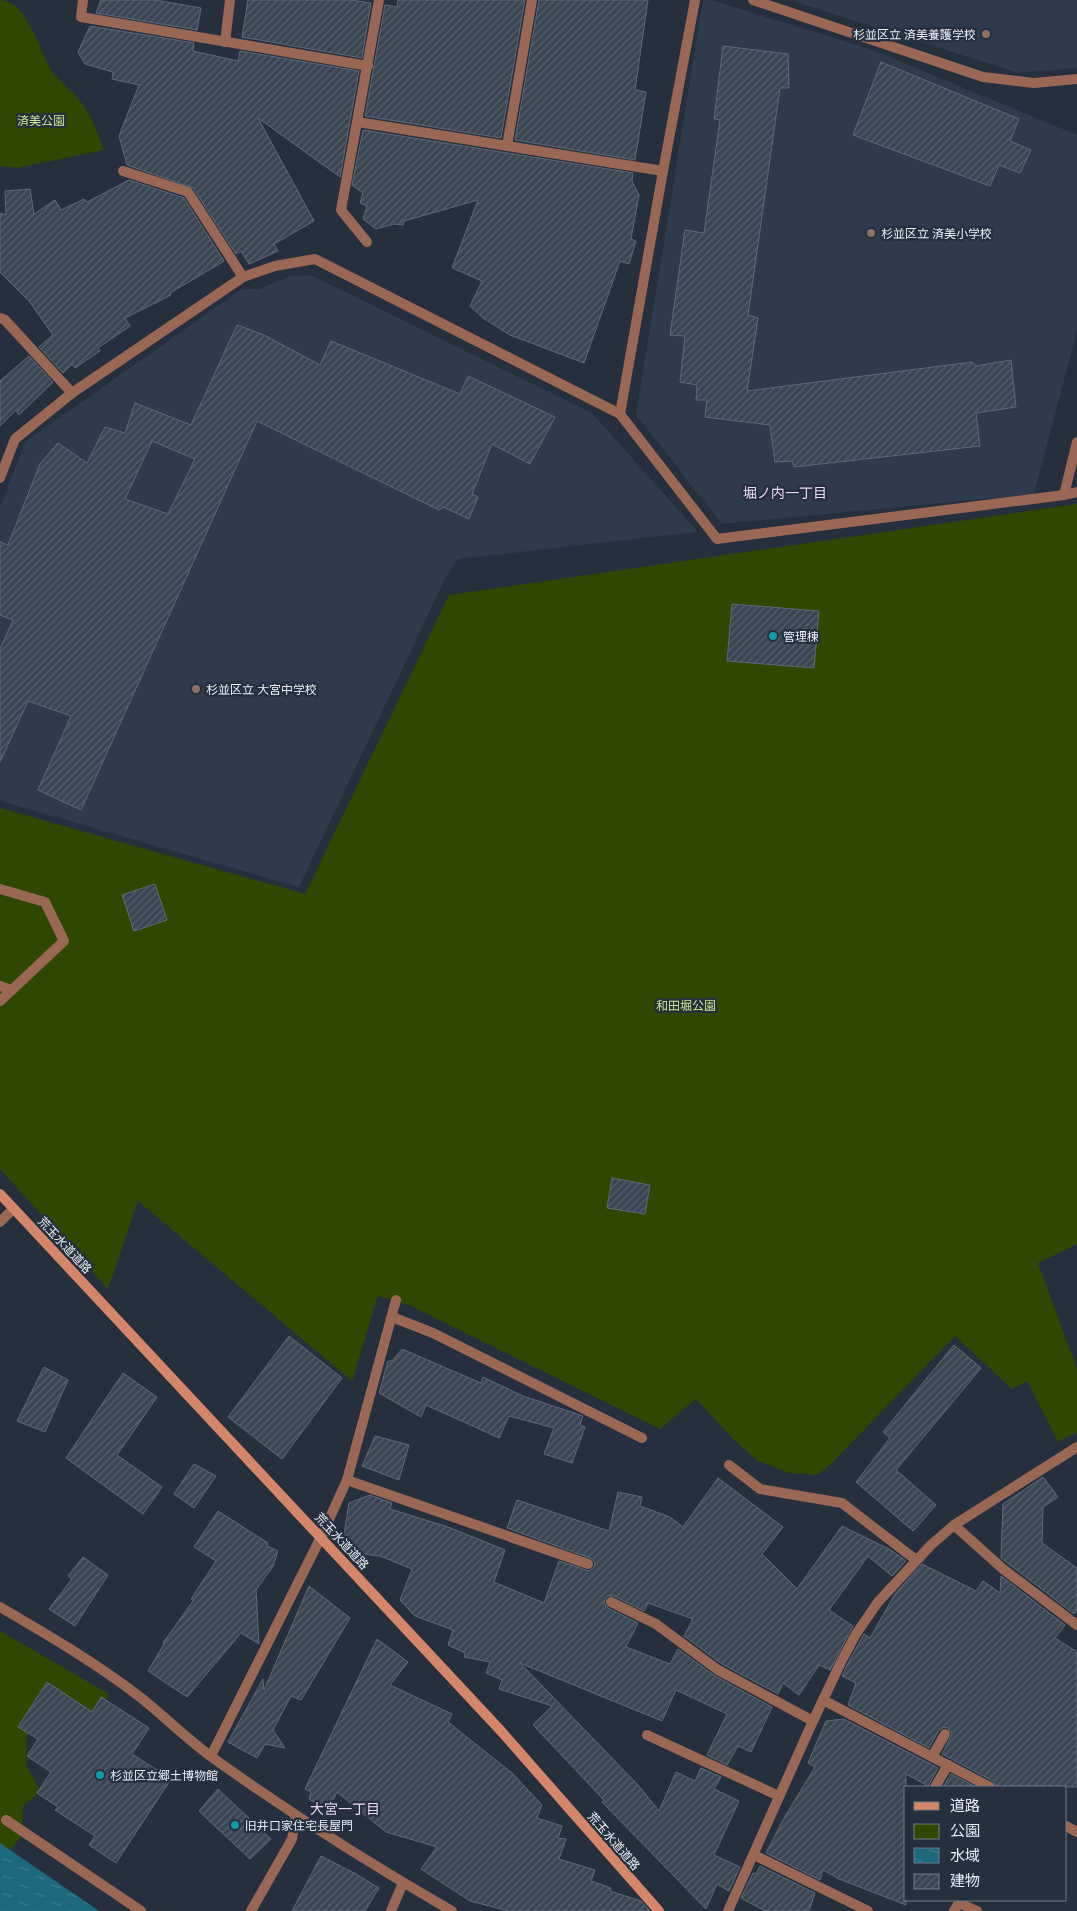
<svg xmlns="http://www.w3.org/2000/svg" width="1077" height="1911" viewBox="0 0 1077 1911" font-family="'Noto Sans','Noto Sans JP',sans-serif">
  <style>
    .built { fill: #2d3b4d }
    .green { fill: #2f4801 }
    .water { fill: url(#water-ripples) }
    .building { fill: url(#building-hatch); stroke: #5e6979; fill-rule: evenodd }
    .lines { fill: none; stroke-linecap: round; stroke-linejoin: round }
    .lane { stroke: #996754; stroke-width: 10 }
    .street { stroke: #996754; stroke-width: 10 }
    .secondary { stroke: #d68668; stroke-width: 10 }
    .education-dot { fill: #8d6e63; stroke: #252f3d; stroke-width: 2 }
    .culture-dot { fill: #0f9aa8; stroke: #252f3d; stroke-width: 2 }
    .labels { text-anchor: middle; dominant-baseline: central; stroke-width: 4.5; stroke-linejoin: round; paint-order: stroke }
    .poi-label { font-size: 12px; fill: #e6edf6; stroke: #252f3d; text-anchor: start }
    .park-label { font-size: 12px; fill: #bee88b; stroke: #252f3d }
    .street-label { font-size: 12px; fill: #e6edf6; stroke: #252f3d }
    .neighbourhood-label { font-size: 14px; fill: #e6daf6; stroke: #252f3d }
  </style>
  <defs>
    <pattern id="water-ripples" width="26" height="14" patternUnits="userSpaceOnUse" patternTransform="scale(1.25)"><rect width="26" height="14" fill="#1c687d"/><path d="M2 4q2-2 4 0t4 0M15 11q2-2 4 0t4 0" fill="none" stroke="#3d7e90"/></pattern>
    <pattern id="building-hatch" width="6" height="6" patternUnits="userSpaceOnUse" patternTransform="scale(1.25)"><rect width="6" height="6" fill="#3a4554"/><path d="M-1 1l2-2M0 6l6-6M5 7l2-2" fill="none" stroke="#56606d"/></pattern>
  </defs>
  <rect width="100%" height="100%" fill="#252f3d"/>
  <g class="built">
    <path d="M703 0H711L873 50 1077 135V331L1034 494 722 524 636 415Z"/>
    <path d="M789 0H1077V68L1018 73Z"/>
    <path d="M311 275 592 413 698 532 458 559 446 577 299 887 0 801V507L25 442 242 289H259L291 276Z"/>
  </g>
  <g class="green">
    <path d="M0 0C28 0 40 55 54 74 63 85 75 93 83 105 92 117 98 135 104 150L17 168 0 166Z"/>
    <path d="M1077 504V1244L1038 1263 1077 1369V1432L1058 1442 1027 1381 1012 1389 955 1336 829 1466 817 1475 790 1473 758 1461 734 1440 696 1399 660 1429 409 1305 378 1296 352 1381 138 1201 108 1289 0 1169V808L305 894 449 595Z"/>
    <path d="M0 1631 109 1694 93 1725 42 1708 26 1738V1765L41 1791 23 1806 22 1835 0 1864Z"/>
  </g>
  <path class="water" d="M0 1843 99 1911H0Z"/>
  <g class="building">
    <path d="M101 0H155L201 8 197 30 96 13Z"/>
    <path d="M248 0H352L371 3 362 58 242 37Z"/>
    <path d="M398 0H525L501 138 365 116 385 5 397 7Z"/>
    <path d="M539 0H648L635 90 646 92 635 160 515 140Z"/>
    <path d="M90 26 194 43 193 51 238 61 240 51 359 71 340 177 258 118 314 221 274 244 278 251 249 264 241 251 236 254 193 188 127 165 119 136 139 85 112 79 113 72 85 64 78 52Z"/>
    <path d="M723 46 788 54 789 88H780L748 315 758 318 747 391 972 362 976 366 1011 360 1016 407 976 413 980 446 794 467 792 461 775 462 770 425 705 417 707 400H696L697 385 680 382 685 336 670 335 685 230 704 233 720 120 714 119Z"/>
    <path d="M881 62 1019 119 1010 141 1031 150 1020 173 999 165 990 186 853 135Z"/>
    <path d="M363 130 633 173 632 181 639 195 631 239 636 241 629 264 620 261 584 363 510 335 483 318 470 306 482 281 452 268 478 200 404 221 403 225 394 224 376 229 363 219 367 206 360 203 363 193 352 185Z"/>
    <path d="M129 180 184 198 224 261 170 293 171 295 125 318 130 326 98 348 100 351 75 368 72 364 63 373 39 347 53 335 29 301 0 272V213L6 215 5 191 30 189 34 214 55 200 61 210 84 199 87 202Z"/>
    <path d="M237 325 264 335 320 365 331 341 460 394 468 376 555 417 530 464 492 444 472 494 478 497 469 519 443 507 439 510 257 421 81 810 38 790 71 716 28 701 0 762V649L13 620 0 615V542L8 545 40 464 58 443 87 463 105 427 125 433 135 403 191 425ZM152 441 195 459 168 514 125 499Z"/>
    <path d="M29 356 53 382 19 415 16 410 0 426V381Z"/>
    <path d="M732 604 819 611 814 668 727 661Z"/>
    <path d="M155 884 167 920 134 931 122 895Z"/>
    <path d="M612 1178 650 1185 645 1214 607 1208Z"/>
    <path d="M289 1336 342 1378 282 1459 228 1417Z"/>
    <path d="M954 1345 981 1368 896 1470 936 1505 913 1531 856 1482 890 1438 883 1432Z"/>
    <path d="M402 1349 481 1383 483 1377 523 1396 583 1416 580 1425 585 1427 572 1463 544 1454 554 1428 509 1416 499 1438 426 1405 421 1417 379 1393 388 1361H392Z"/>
    <path d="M44 1367 68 1380 45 1432 17 1421Z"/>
    <path d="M123 1373 157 1397 117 1455 162 1487 143 1514 66 1458Z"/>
    <path d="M375 1436 409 1445 399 1480 362 1466Z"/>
    <path d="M194 1464 216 1476 194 1508 174 1494Z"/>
    <path d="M1043 1477 1058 1497 1043 1507 1042 1543 1077 1568V1610L1074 1614 1001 1558 1003 1504Z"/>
    <path d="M718 1478 783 1527 762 1554 797 1589 842 1526 891 1550 906 1561 892 1576 868 1556 829 1610 853 1626 830 1670 819 1665 799 1695 783 1683 778 1694 722 1664 684 1636 693 1619 648 1603 644 1611 614 1596H608L605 1599 604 1603 608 1608 638 1623 626 1647 670 1664 678 1649 715 1676 772 1707 751 1752 738 1746 727 1765 707 1755 727 1714 676 1690 662 1721 520 1663 638 1785 659 1811 676 1772 695 1781 701 1768 721 1777 714 1789 739 1801 714 1855 740 1867 729 1891 717 1884 706 1909 602 1802 604 1800 533 1725 552 1706 499 1689 502 1680 486 1673 490 1662 464 1657 465 1653 448 1645 453 1630 415 1616 400 1600 412 1569 380 1556 355 1553 343 1541 349 1503 370 1495 392 1503 390 1509 448 1527 505 1550 494 1582 544 1603 559 1561 589 1571 594 1567 595 1562 590 1558 507 1528 517 1500 609 1531 618 1492 642 1497 640 1506 670 1517 683 1527Z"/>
    <path d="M218 1511 268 1543 267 1546 278 1551 273 1566 256 1590 259 1644 241 1633 187 1697 148 1671 164 1644 163 1643 193 1601 191 1599 216 1561 194 1547Z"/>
    <path d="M83 1557 108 1575 75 1626 49 1609 72 1579 68 1576Z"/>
    <path d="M922 1564 976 1591 983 1581 1000 1593 1001 1576 1065 1625 1055 1638 1077 1652V1787H997L993 1781 942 1754 952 1734 948 1728 944 1727 939 1730 929 1748 848 1705 856 1683 842 1676 847 1665 864 1634 870 1638 895 1594Z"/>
    <path d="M309 1586 350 1618 301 1700 291 1696 273 1730 285 1748 265 1744 257 1758 228 1742 263 1679 264 1690Z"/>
    <path d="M377 1639 408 1662 390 1685 452 1714 448 1722 512 1773 542 1805 537 1818 562 1826 558 1838 566 1839 559 1859 595 1870 591 1881 611 1888 610 1891 641 1901 650 1911H509L470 1901 421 1869 437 1847 386 1832 337 1792 328 1810 309 1799 311 1792 305 1789Z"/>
    <path d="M47 1682 92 1712 101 1697 149 1728 132 1754 171 1779 116 1863 89 1845 95 1836 55 1810 58 1807 37 1793 51 1772 27 1756 38 1739 18 1727Z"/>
    <path d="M844 1719 938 1768 928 1786 906 1774V1905L839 1879 823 1870 820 1880 766 1853 784 1818 815 1767 808 1763 826 1721Z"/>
    <path d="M951 1774 976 1787H943Z"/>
    <path d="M218 1789 271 1839 250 1859 199 1811Z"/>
    <path d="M321 1856 356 1874 379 1888 365 1911H292Z"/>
    <path d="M760 1866 815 1893 809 1911H765L741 1898 753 1873 756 1874Z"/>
  </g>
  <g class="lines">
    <g class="lane">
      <path d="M83 0 81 17 368 66"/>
      <path d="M225 42 230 0"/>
      <path d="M358 122 663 171"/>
      <path d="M507 146 532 0"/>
      <path d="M123 171 188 192 243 277"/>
      <path d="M367 242 341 210 379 0"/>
      <path d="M0 889 45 902 64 941 0 1001"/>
      <path d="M0 986 12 990"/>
      <path d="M0 1222 13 1209"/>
      <path d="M392 1317 433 1333 642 1438"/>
      <path d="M729 1465 760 1489 842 1503 916 1560"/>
      <path d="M347 1480 588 1564"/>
      <path d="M611 1602 656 1624 718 1670 813 1721"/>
      <path d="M647 1735 779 1796"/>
      <path d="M932 1757 945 1734"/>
      <path d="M935 1787 948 1765"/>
      <path d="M6 1820 141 1911"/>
      <path d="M754 1855 868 1911"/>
      <path d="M251 1911 292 1839 296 1816"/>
      <path d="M391 1911 403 1883"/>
      <path d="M954 1911 959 1903 977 1911"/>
    </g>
    <g class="street">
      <path d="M753 0 983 77 1034 83 1077 79"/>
      <path d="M0 318 5 320 72 393"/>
      <path d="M620 414 663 171 695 0"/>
      <path d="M0 478 15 439 72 393 243 277 275 266 315 259 620 414 717 539 1064 495 1077 492"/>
      <path d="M1064 495 1077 442"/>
      <path d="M954 1525 1003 1569 1077 1625"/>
      <path d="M0 1607C48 1635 96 1663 140 1697 165 1717 187 1739 213 1758 290 1813 370 1864 452 1911"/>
      <path d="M823 1700 990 1787"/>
      <path d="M211 1756 321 1537 347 1480 396 1300"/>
      <path d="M1066 1826 1077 1832"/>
      <path d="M728 1911 813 1721 841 1662 856 1634 878 1602 931 1545 954 1525 1077 1447"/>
    </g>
    <path class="secondary" d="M0 1194 501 1731 659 1911"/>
  </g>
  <g class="education-dot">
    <circle cx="986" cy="34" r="5"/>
    <circle cx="871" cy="233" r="5"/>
    <circle cx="196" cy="689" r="5"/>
  </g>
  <g class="culture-dot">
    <circle cx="773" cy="636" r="5"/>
    <circle cx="100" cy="1775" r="5"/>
    <circle cx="235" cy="1825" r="5"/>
  </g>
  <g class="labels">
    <g class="poi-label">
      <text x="976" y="34" text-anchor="end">杉並区立 済美養護学校</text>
      <text x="881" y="233">杉並区立 済美小学校</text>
      <text x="783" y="636">管理棟</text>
      <text x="206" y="689">杉並区立 大宮中学校</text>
      <text x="110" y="1775">杉並区立郷土博物館</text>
      <text x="245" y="1825">旧井口家住宅長屋門</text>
    </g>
    <g class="park-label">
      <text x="41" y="120">済美公園</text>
      <text x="686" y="1005">和田堀公園</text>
    </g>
    <g class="street-label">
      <text transform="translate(65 1245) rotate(47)">荒玉水道道路</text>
      <text transform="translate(342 1541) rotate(47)">荒玉水道道路</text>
      <text transform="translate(614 1841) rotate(49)">荒玉水道道路</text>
    </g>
    <g class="neighbourhood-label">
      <text x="785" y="492">堀ノ内一丁目</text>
      <text x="345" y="1808">大宮一丁目</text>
    </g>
  </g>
  <rect x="904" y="1786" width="162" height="115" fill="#252f3d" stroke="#727b87"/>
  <rect x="914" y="1802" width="25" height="8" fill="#d68668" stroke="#727b87"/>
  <text x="950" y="1811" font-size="15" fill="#e6edf6">道路</text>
  <rect x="914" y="1824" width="25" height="15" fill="#2f4801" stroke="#727b87"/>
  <text x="950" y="1836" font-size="15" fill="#e6edf6">公園</text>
  <rect x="914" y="1848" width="25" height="15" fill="url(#water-ripples)" stroke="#727b87"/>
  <text x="950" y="1861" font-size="15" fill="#e6edf6">水域</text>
  <rect x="914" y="1874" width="25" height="15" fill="url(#building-hatch)" stroke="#727b87"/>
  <text x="950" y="1886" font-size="15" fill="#e6edf6">建物</text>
</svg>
